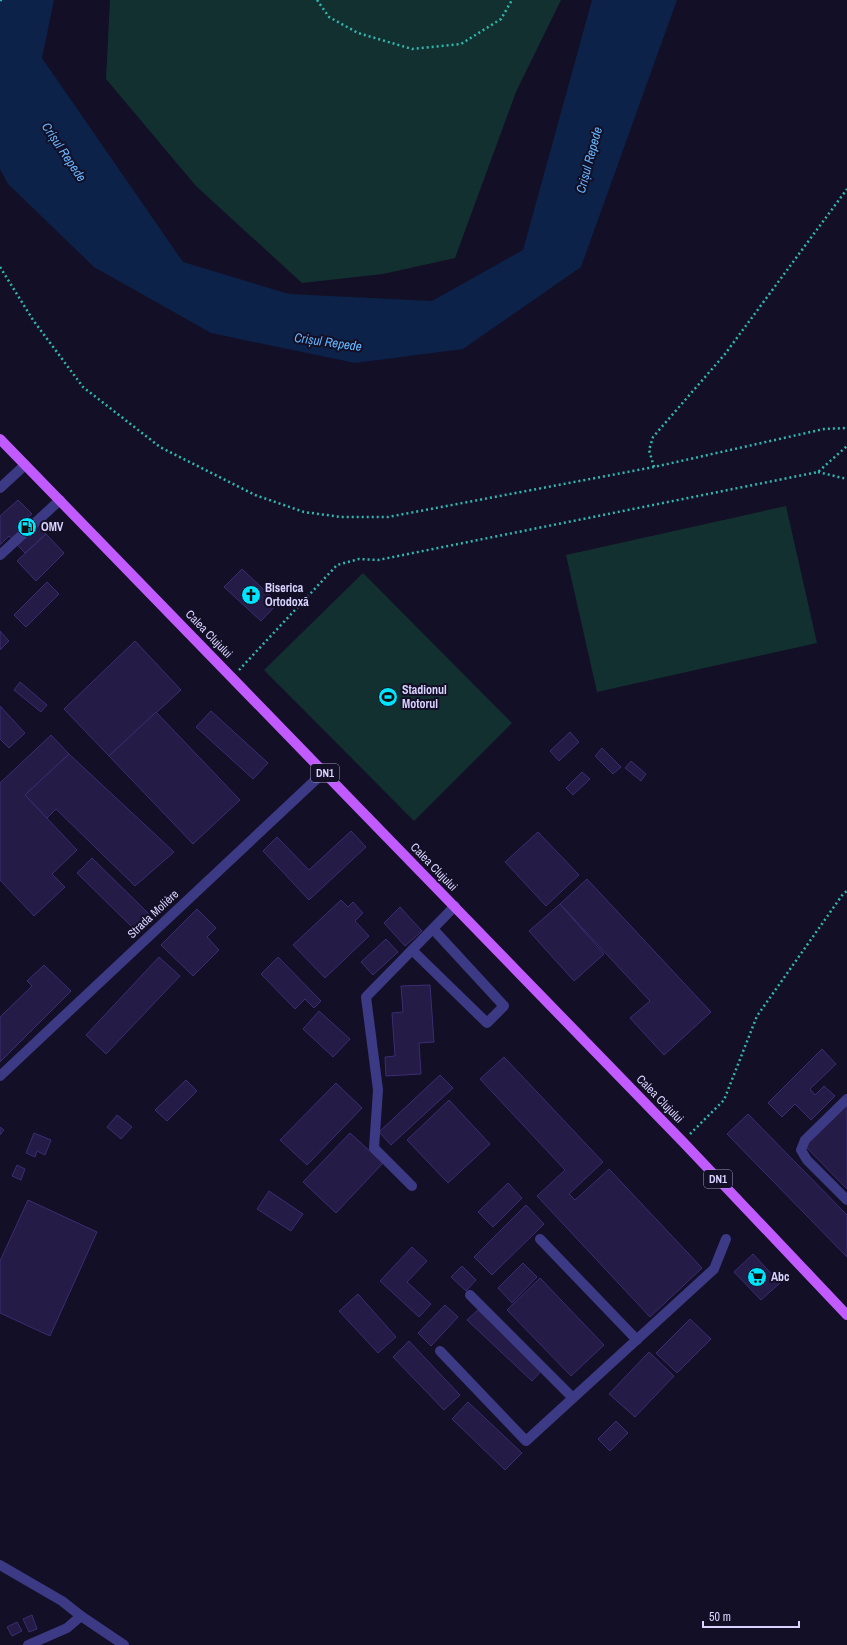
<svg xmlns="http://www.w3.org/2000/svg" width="847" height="1645" viewBox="0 0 847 1645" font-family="'Archivo Narrow',sans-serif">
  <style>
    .green { fill: #12302f }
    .water { fill: #0c2248 }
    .building { fill: #241b47; stroke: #3b2d73 }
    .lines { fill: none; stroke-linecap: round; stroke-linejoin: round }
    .path { stroke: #2fb8b0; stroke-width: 2.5; stroke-dasharray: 2 3; stroke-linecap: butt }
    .minor { stroke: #3d3a85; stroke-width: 10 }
    .major { stroke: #c25bff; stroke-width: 10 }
    .labels { text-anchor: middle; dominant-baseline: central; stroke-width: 4; stroke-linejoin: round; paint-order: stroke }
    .shield { fill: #130f26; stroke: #9e99be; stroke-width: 1 }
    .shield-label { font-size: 11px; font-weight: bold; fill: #d9d4ff }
    .poi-label { font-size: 12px; font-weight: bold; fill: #d9d4ff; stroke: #130f26; text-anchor: start }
    .street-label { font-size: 12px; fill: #d9d4ff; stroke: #130f26 }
    .water-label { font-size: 13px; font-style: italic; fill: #62b6ff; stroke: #130f26 }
  </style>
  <rect width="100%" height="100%" fill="#130f26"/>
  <g class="green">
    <path d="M110 0H561L516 92 455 258 383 274 302 283 196 186 106 79Z"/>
    <path d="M786 506 817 643 597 692 566 555Z"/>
    <path d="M363 573 512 723 414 821 264 670Z"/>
  </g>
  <path class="water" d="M0 0H54L42 58 183 262 289 294 432 301 523 250 592 0H677L581 267 463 349 355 363 211 333 94 267 8 184 0 169Z"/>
  <g class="building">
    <path d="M18 500 32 514 28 517 46 534 25 553 9 536 0 545V516Z"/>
    <path d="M46 534 64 553 36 581 17 561Z"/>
    <path d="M242 569 278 603 261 621 224 587Z"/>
    <path d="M47 582 59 594 26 627 14 615Z"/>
    <path d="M0 631 9 641 0 650Z"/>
    <path d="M135 641 181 690 109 756 64 709Z"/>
    <path d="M20 682 47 705 41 712 14 690Z"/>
    <path d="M0 706 25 733 9 748 0 739Z"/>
    <path d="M211 711 268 763 253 779 196 727Z"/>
    <path d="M156 712 240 800 193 844 109 756Z"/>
    <path d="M570 732 579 742 559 761 550 751Z"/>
    <path d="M51 735 69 754 25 795 77 850 52 874 65 887 34 916 0 880V783Z"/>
    <path d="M602 748 621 767 613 774 595 756Z"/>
    <path d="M69 754 174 852 135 886 56 809 47 818 25 795Z"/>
    <path d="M631 761 646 774 641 781 625 768Z"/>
    <path d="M582 772 590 779 573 795 566 788Z"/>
    <path d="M351 831 366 847 309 900 263 851 277 837 309 870Z"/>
    <path d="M538 832 579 875 546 906 505 862Z"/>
    <path d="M92 858 149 914 134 929 77 873Z"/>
    <path d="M587 879 711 1012 664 1055 630 1018 650 1001 560 904Z"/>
    <path d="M341 900 348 907 353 902 363 913 355 921 369 936 325 978 293 945Z"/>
    <path d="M560 904 604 954 574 981 529 931Z"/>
    <path d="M400 907 422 931 405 946 384 923Z"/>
    <path d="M197 909 216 928 207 937 219 950 193 976 161 945Z"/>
    <path d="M386 939 398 952 373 975 361 962Z"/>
    <path d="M159 957 180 976 106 1054 86 1035Z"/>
    <path d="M278 957 321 1001 314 1008 305 999 295 1009 261 974Z"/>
    <path d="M44 965 71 991 0 1062V1017L32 986 27 981Z"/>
    <path d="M430 985 434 1042 419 1043 421 1074 386 1076 385 1057 395 1056 392 1013 403 1012 401 986Z"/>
    <path d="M319 1011 350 1039 333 1057 303 1029Z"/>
    <path d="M822 1049 836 1064 810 1089 815 1095 824 1086 835 1096 811 1120 795 1104 782 1117 768 1103Z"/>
    <path d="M504 1057 603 1162 569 1194 575 1200 609 1169 702 1268 650 1317 537 1196 565 1170 480 1079Z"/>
    <path d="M440 1075 453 1088 391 1145 379 1132Z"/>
    <path d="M186 1080 197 1091 167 1121 155 1110Z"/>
    <path d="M336 1083 362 1108 307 1165 280 1140Z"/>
    <path d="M449 1100 490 1144 448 1183 407 1140Z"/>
    <path d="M847 1103V1189L804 1145Z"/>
    <path d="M748 1114 847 1215V1257L727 1134Z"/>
    <path d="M117 1115 132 1127 121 1139 107 1127Z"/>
    <path d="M0 1127 4 1130 0 1135Z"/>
    <path d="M34 1133 51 1140 45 1155 37 1151 35 1157 26 1153Z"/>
    <path d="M350 1133 383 1163 336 1213 303 1182Z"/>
    <path d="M17 1165 25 1169 21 1180 12 1176Z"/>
    <path d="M508 1183 522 1198 493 1227 478 1212Z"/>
    <path d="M269 1191 303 1214 291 1231 257 1209Z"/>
    <path d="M28 1200 97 1232 50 1336 0 1313V1261Z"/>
    <path d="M526 1205 544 1224 492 1275 474 1257Z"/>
    <path d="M412 1247 427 1261 407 1282 431 1304 419 1317 380 1281Z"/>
    <path d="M753 1254 780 1283 761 1300 734 1272Z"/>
    <path d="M523 1263 537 1277 512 1303 498 1288Z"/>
    <path d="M462 1266 476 1280 466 1291 451 1277Z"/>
    <path d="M540 1278 604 1345 571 1376 507 1310Z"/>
    <path d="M358 1294 396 1337 378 1353 339 1311Z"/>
    <path d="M445 1305 458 1317 431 1346 418 1333Z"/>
    <path d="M478 1310 542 1370 532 1381 467 1320Z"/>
    <path d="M690 1319 711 1339 677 1373 656 1353Z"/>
    <path d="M409 1341 460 1395 444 1410 393 1357Z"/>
    <path d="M649 1352 674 1376 635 1417 609 1394Z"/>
    <path d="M468 1402 522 1453 505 1470 452 1419Z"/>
    <path d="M616 1421 628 1433 610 1451 598 1439Z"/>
    <path d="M32 1615 37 1629 29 1632 23 1619Z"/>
    <path d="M17 1622 22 1631 12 1636 7 1627Z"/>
  </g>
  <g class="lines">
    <g class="path">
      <path d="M0 0H3"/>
      <path d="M317 0 329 17 358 33 412 49 461 44 501 19 512 0"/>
      <path d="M0 267 33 320 83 387 160 447 255 495 304 512 341 517H388L654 467 824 429 847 428"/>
      <path d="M654 467 649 450 653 437 725 354 847 189"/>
      <path d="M818 472 847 479"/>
      <path d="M239 670 337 565 359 559 378 560 818 472 847 446"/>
      <path d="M690 1134 724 1100 757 1016 843 894 847 891"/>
    </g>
    <g class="minor">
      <path d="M0 488 25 465"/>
      <path d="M0 555 60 500"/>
      <path d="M412 950 487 1023 504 1006 433 929"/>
      <path d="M0 1076 324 772"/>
      <path d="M847 1099 805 1140 801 1150 807 1160 847 1200"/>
      <path d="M412 1186 374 1148 378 1090 366 997 455 906"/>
      <path d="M540 1239 637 1340"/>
      <path d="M470 1295 573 1398"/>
      <path d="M440 1351 526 1441 714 1269 726 1239"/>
      <path d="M0 1565 62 1601 81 1616 124 1645"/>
      <path d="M28 1645 67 1628 81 1616"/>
    </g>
    <path class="major" d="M0 439 683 1142 847 1315"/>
  </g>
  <defs>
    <symbol id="fuel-disc" viewBox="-11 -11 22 22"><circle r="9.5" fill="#00e5ff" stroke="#130f26"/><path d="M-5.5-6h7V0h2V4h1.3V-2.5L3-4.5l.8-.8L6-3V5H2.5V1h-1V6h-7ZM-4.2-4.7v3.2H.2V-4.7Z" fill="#111"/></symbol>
    <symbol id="church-disc" viewBox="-11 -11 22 22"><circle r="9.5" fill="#00e5ff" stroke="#130f26"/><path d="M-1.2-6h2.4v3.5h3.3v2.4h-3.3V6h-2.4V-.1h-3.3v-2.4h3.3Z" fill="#111"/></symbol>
    <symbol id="stadium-disc" viewBox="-11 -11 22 22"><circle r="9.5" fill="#00e5ff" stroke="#130f26"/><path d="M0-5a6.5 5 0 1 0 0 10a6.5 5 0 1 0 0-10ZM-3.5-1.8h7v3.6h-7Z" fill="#111"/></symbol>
    <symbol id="supermarket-disc" viewBox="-11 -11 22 22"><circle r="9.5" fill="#00e5ff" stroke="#130f26"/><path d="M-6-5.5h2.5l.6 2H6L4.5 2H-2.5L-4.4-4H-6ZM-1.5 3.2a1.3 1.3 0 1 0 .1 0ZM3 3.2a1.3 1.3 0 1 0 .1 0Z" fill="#111"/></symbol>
  </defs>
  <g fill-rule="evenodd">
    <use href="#fuel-disc" x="16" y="516" width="22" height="22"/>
    <use href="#church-disc" x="240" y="584" width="22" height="22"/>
    <use href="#stadium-disc" x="377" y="686" width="22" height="22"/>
    <use href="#supermarket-disc" x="746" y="1266" width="22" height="22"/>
  </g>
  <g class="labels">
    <g class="shield">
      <rect x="311" y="764" width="28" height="18" rx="3"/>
      <rect x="704" y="1170" width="28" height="18" rx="3"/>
    </g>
    <g class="shield-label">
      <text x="325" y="773">DN1</text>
      <text x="718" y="1179">DN1</text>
    </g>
    <g class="poi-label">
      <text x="41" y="527">OMV</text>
      <text x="265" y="588">Biserica<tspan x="265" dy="14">Ortodoxă</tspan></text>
      <text x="402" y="690">Stadionul<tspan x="402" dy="14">Motorul</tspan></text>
      <text x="771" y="1277">Abc</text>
    </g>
    <g class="street-label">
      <text transform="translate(209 634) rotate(46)">Calea Clujului</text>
      <text transform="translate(434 867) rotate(46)">Calea Clujului</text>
      <text transform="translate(153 914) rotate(-43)">Strada Molière</text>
      <text transform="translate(660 1099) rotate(46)">Calea Clujului</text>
    </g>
    <g class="water-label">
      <text transform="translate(64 152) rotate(56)">Crișul Repede</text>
      <text transform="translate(589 160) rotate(-75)">Crișul Repede</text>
      <text transform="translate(328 342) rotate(8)">Crișul Repede</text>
    </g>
  </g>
  <path d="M703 1621v6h96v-6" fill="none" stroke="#d9d4ff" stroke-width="2"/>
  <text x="709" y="1621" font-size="12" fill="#d9d4ff" stroke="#130f26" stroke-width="3" paint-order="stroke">50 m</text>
</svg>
